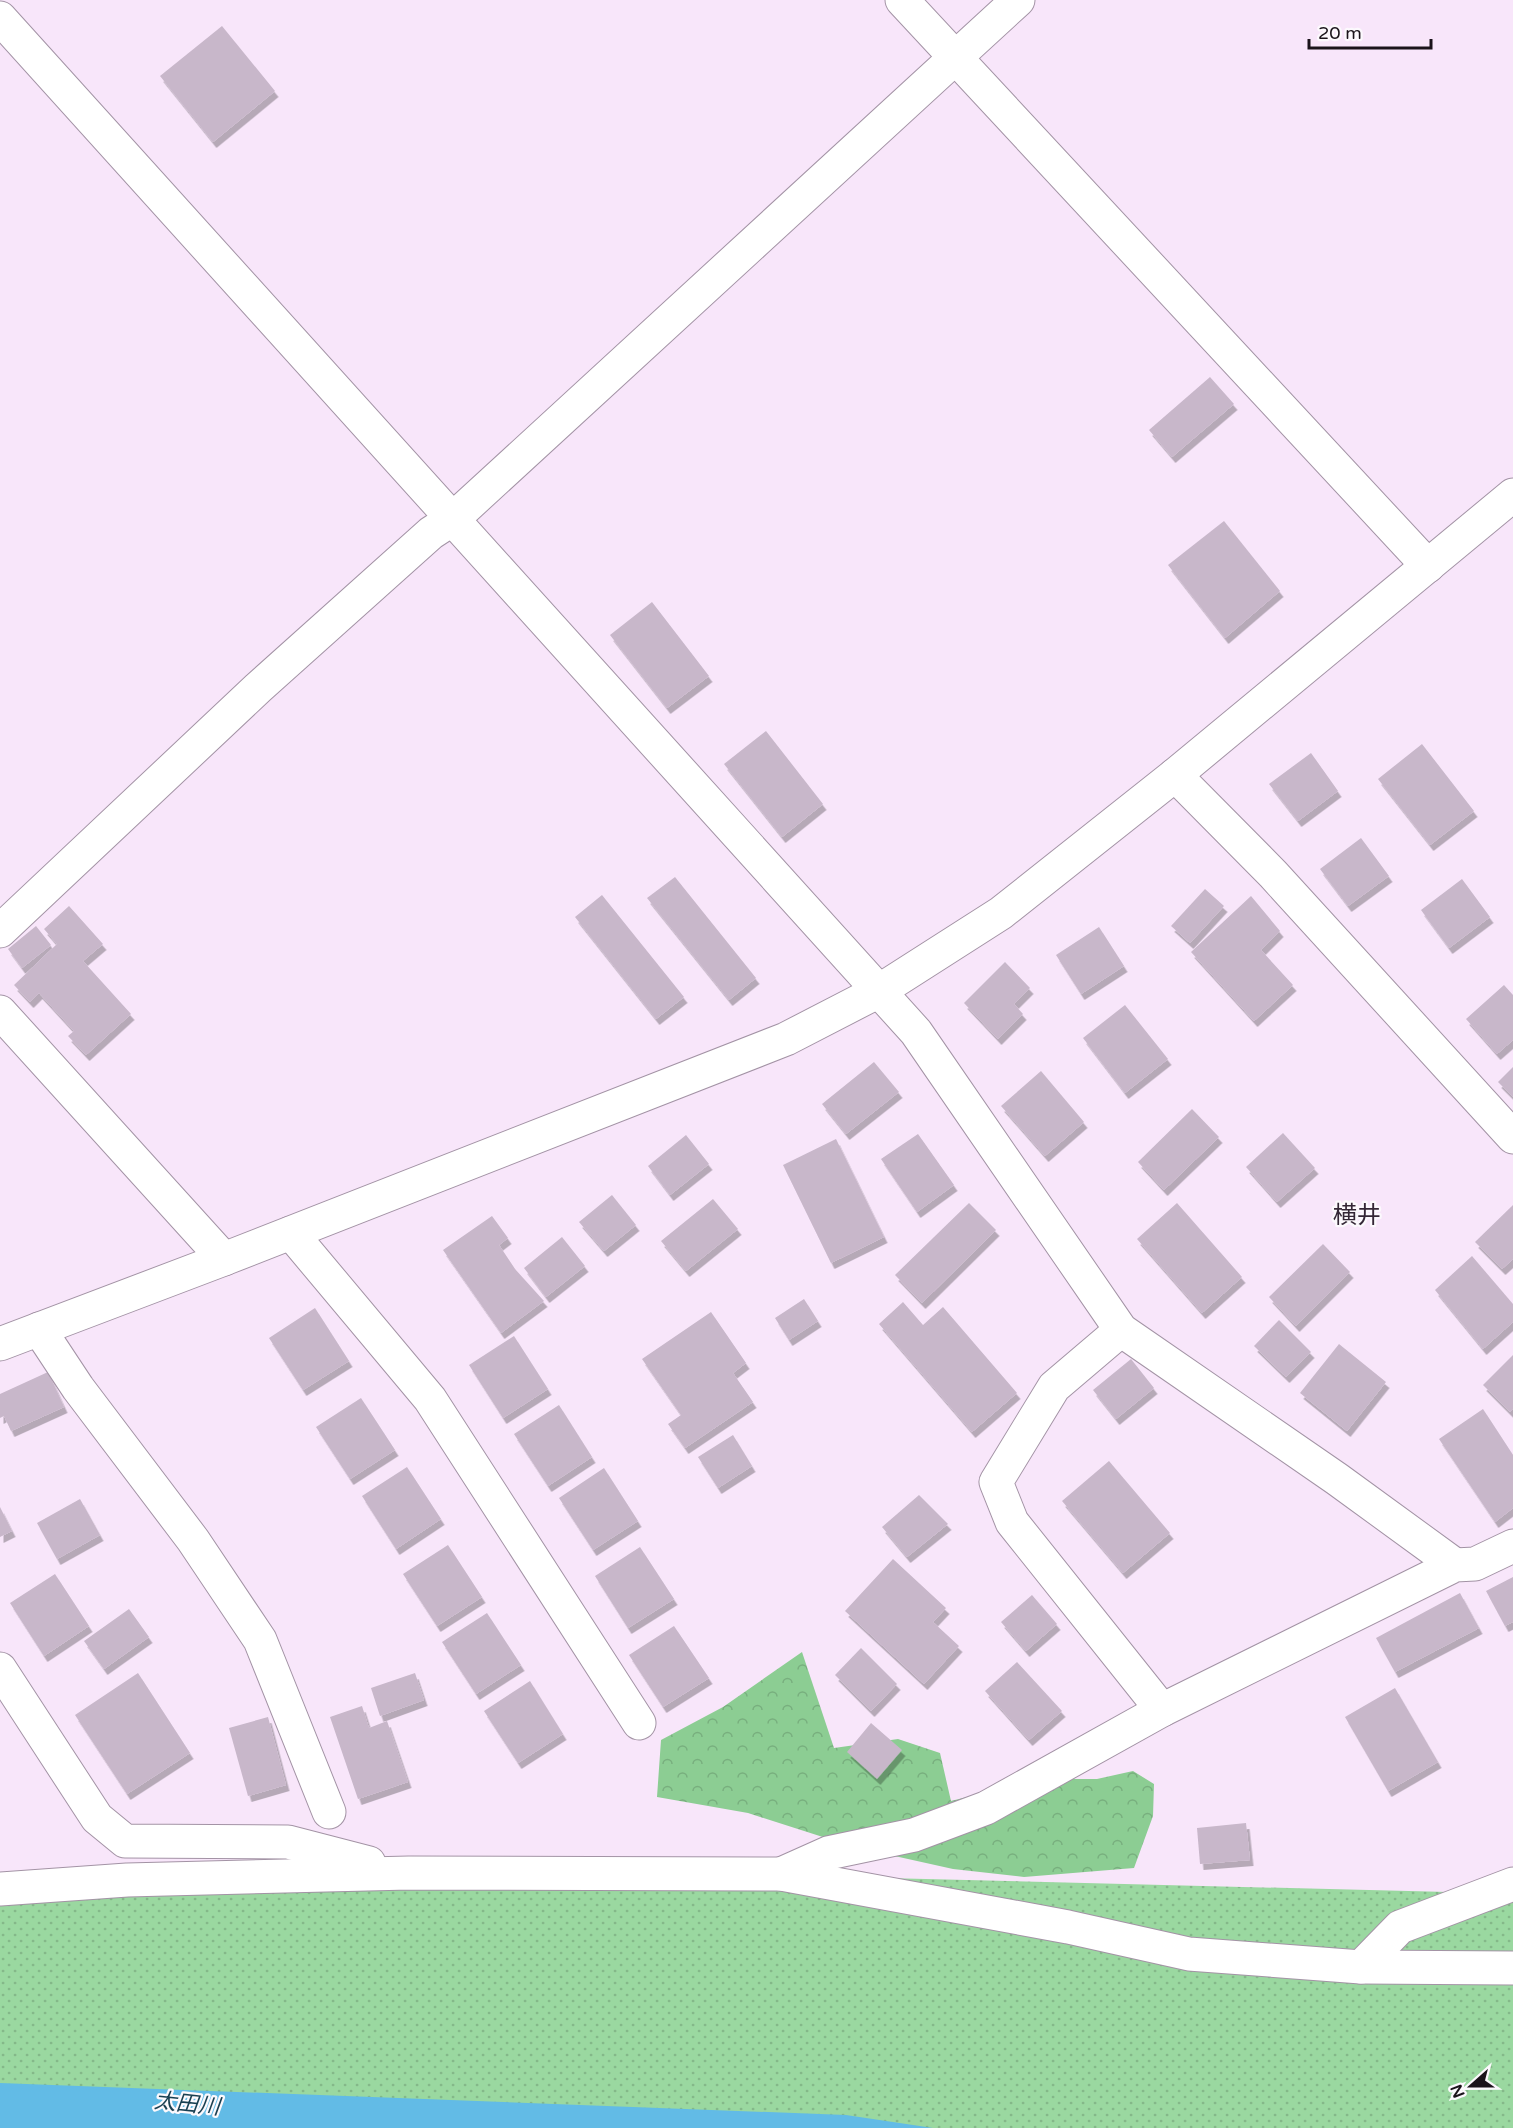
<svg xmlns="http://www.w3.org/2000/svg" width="1513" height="2128" viewBox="0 0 1513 2128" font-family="'Varela Round','Noto Sans JP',sans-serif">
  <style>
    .grass { fill: url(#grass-dots) }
    .forest { fill: url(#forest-crowns) }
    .water { fill: #62bbe6 }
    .building { fill: #c8b7ca; filter: url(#shadow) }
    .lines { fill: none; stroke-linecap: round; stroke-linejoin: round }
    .street-casing { stroke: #a393a5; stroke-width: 35 }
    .secondary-casing { stroke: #a393a5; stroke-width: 35 }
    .street { stroke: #fff; stroke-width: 33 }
    .secondary { stroke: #fff; stroke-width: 33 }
    .labels { text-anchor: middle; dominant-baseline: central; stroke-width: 4.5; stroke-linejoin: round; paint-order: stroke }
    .water-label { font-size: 22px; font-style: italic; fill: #183f51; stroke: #fcf9fd }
    .quarter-label { font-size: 24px; fill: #342736; stroke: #fcf9fd }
  </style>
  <defs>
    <pattern id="grass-dots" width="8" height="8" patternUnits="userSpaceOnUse" patternTransform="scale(1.5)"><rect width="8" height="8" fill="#9ad8a0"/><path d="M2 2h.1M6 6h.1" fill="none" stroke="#84b889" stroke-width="1.8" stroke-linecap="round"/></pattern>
    <pattern id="forest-crowns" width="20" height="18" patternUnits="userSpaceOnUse" patternTransform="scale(1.5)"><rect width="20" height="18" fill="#8ccd93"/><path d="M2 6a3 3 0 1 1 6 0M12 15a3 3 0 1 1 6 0" fill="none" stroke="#78af7e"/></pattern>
    <filter id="shadow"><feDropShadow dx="3.5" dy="6" stdDeviation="0" flood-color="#0004"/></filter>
  </defs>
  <rect width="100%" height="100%" fill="#f8e6fa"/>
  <path class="grass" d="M644 1872 1488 1893 1513 1891V2128H0V1892Z"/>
  <path class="forest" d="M802 1652 834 1748 898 1739 940 1753 951 1801 1038 1779H1097L1133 1771 1154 1784 1153 1816 1134 1868 1024 1877 953 1869 854 1847 748 1813 657 1797 661 1740 723 1707Z"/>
  <path class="water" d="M0 2083 846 2115 933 2128H0Z"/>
  <g class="building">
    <path d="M222 26 275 91 213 142 160 76Z"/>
    <path d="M1210 377 1234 404 1172 457 1149 430Z"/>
    <path d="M1224 521 1280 591 1225 638 1168 565Z"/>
    <path d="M652 602 709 676 667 708 610 635Z"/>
    <path d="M766 731 823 804 782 837 724 764Z"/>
    <path d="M1422 744 1474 811 1430 845 1378 779Z"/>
    <path d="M1311 753 1338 791 1298 821 1269 784Z"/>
    <path d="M1361 838 1389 876 1348 906 1320 869Z"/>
    <path d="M675 877 756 978 729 1000 647 898Z"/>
    <path d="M1462 879 1490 917 1449 948 1421 910Z"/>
    <path d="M1205 889 1224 906 1190 943 1171 926Z"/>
    <path d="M602 895 684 997 656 1019 575 917Z"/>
    <path d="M1251 896 1280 931 1261 950 1293 985 1254 1021 1191 952Z"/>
    <path d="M69 906 103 944 83 961 131 1014 86 1055 68 1036 74 1031 39 993 30 1002 14 985 57 944 44 929Z"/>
    <path d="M36 926 51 945 22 968 8 949Z"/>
    <path d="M1099 927 1124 966 1081 994 1056 955Z"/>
    <path d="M1005 962 1030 988 1014 1004 1023 1014 998 1039 964 1003Z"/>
    <path d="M1504 985 1513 995V1040L1497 1054 1466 1019Z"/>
    <path d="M1125 1005 1168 1059 1125 1093 1083 1038Z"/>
    <path d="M874 1062 899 1092 846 1134 822 1104Z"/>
    <path d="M1513 1067V1097L1498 1082Z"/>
    <path d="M1041 1071 1084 1122 1045 1156 1001 1106Z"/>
    <path d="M1192 1109 1219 1137 1164 1190 1138 1162Z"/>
    <path d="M1283 1133 1315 1168 1277 1202 1246 1167Z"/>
    <path d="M918 1134 954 1185 917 1212 881 1159Z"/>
    <path d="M686 1135 709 1164 670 1195 648 1166Z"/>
    <path d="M836 1139 884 1237 831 1263 783 1165Z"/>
    <path d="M612 1195 636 1225 604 1251 579 1222Z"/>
    <path d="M713 1199 738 1229 686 1271 661 1241Z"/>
    <path d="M969 1203 996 1230 922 1303 895 1275Z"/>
    <path d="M1177 1203 1242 1277 1202 1313 1137 1239Z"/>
    <path d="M1513 1205V1259L1502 1269 1475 1242Z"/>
    <path d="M492 1216 508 1238 499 1245 515 1269 544 1301 501 1333 443 1250Z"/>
    <path d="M562 1237 585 1266 546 1297 524 1268Z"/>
    <path d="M1323 1244 1350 1272 1296 1326 1269 1297Z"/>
    <path d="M1472 1256 1513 1304V1322L1483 1349 1435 1290Z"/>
    <path d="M804 1299 818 1321 789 1340 775 1318Z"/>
    <path d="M903 1302 923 1325 943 1307 1017 1393 972 1432 879 1324Z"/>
    <path d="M315 1308 349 1361 303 1390 269 1338Z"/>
    <path d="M711 1312 746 1363 733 1373 753 1402 685 1448 668 1424 681 1415 642 1359Z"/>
    <path d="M1279 1320 1311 1352 1286 1377 1254 1346Z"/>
    <path d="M514 1336 548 1389 503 1418 469 1365Z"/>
    <path d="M1339 1344 1386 1382 1347 1431 1300 1393Z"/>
    <path d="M1513 1355V1409L1510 1412 1483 1385Z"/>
    <path d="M1131 1359 1154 1388 1116 1419 1093 1390Z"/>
    <path d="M48 1372 64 1407 11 1431 4 1416 0 1418V1394Z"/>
    <path d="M361 1398 395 1450 350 1479 316 1427Z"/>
    <path d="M559 1405 592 1457 548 1486 514 1434Z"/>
    <path d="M1483 1409 1513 1455V1508L1495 1522 1439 1439Z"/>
    <path d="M733 1435 752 1466 718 1488 698 1457Z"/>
    <path d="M1109 1461 1170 1533 1123 1573 1062 1501Z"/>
    <path d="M407 1467 441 1519 396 1549 362 1496Z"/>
    <path d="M604 1468 638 1521 593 1550 559 1498Z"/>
    <path d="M919 1495 948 1524 907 1557 882 1527Z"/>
    <path d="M80 1499 100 1535 57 1559 37 1523Z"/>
    <path d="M0 1507 12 1531 0 1537Z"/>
    <path d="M448 1545 482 1597 437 1626 403 1574Z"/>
    <path d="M640 1547 674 1599 628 1628 595 1576Z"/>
    <path d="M893 1559 946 1608 933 1622 959 1646 924 1684 845 1611Z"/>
    <path d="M55 1574 89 1626 44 1656 10 1603Z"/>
    <path d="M1513 1577V1622L1505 1626 1486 1591Z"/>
    <path d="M1460 1593 1479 1628 1395 1672 1376 1638Z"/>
    <path d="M1032 1595 1057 1624 1026 1651 1001 1622Z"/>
    <path d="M129 1609 149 1637 104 1669 84 1641Z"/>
    <path d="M487 1613 521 1665 476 1694 442 1642Z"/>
    <path d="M674 1626 709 1678 663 1707 629 1655Z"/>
    <path d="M861 1648 897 1684 871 1711 835 1675Z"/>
    <path d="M1017 1662 1062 1711 1029 1740 985 1691Z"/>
    <path d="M138 1673 190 1753 127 1794 75 1715Z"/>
    <path d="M415 1673 424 1700 380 1716 371 1688Z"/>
    <path d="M530 1681 563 1734 518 1763 484 1711Z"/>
    <path d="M1395 1688 1438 1762 1388 1791 1345 1717Z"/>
    <path d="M362 1706 369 1728 387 1721 408 1782 358 1799 330 1717Z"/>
    <path d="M268 1717 286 1785 248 1796 229 1728Z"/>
    <path d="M871 1723 902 1750 877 1779 847 1752Z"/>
    <path d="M1246 1823 1250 1860 1200 1864 1197 1828Z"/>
  </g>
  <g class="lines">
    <defs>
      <g id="street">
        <path d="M902 0 1428 566"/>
        <path d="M0 18 916 1032 1121 1330 1337 1479 1455 1565"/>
        <path d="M1175 775 1273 874 1513 1137"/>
        <path d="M0 931 258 688 431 533 454 518 1018 0"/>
        <path d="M0 1012 224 1259"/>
        <path d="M291 1233 430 1399 639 1723"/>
        <path d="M39 1329 78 1388 193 1540 260 1640 329 1812"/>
        <path d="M1121 1330 1054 1387 996 1482 1012 1522 1162 1710"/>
        <path d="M0 1669 97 1818 125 1841 288 1842 369 1863"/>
        <path d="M781 1874 828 1853 914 1835 986 1808 1162 1710 1455 1565 1475 1564 1513 1546"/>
        <path d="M0 1889 127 1880 409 1873 781 1874 1068 1927 1189 1954 1361 1967 1513 1968"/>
        <path d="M1361 1967 1400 1927 1513 1884"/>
      </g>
      <path id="secondary" d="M0 1344 224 1259 786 1039 879 991 1001 913 1175 775 1513 495"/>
    </defs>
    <use href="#street" class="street-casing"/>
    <use href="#secondary" class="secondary-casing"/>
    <use href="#street" class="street"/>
    <use href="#secondary" class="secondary"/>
  </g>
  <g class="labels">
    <g class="water-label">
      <text transform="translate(187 2104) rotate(6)">太田川</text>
    </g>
    <g class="quarter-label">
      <text x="1357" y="1215">横井</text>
    </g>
  </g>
  <g transform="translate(1471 2086) rotate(249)" stroke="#fcf9fd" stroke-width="4.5" paint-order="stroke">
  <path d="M0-4.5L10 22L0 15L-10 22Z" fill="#1a131a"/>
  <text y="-9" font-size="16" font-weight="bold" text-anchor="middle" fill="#1a131a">N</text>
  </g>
  <path d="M1309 39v9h122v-9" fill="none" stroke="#1a131a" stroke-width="3"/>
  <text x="1318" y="39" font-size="18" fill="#1a131a" stroke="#fcf9fd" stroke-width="4.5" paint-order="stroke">20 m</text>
</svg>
